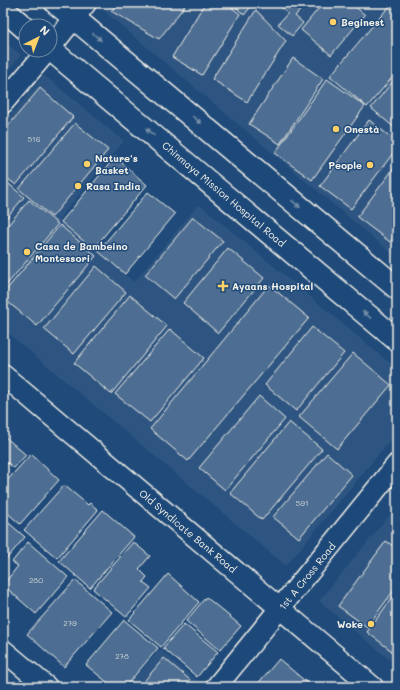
<svg xmlns="http://www.w3.org/2000/svg" width="400" height="690" viewBox="0 0 400 690" font-family="Mali,sans-serif">
  <style>
    .built { fill: #2d5581 }
    .building { fill: #4d6e92; stroke: #f4f1e8 }
    .lines { fill: none; stroke-linecap: round; stroke-linejoin: round }
    .minor-casing { stroke: #f4f1e8; stroke-width: 23 }
    .secondary-casing { stroke: #f4f1e8; stroke-width: 25 }
    .minor { stroke: #1f4a7a; stroke-width: 20 }
    .secondary { stroke: #1f4a7a; stroke-width: 22 }
    .oneway { fill: #748da6 }
    .poi-dot { fill: #ffd166; stroke: #1f4a7a; stroke-width: 1.5 }
    .labels { text-anchor: middle; dominant-baseline: central; stroke-width: 3; stroke-linejoin: round; paint-order: stroke }
    .number-label { font-size: 8px; fill: #cad0d2 }
    .poi-label { font-size: 10px; font-weight: bold; fill: #f4f1e8; stroke: #1f4a7a; text-anchor: start }
    .street-label { font-size: 10px; fill: #f4f1e8; stroke: #1f4a7a }
  </style>
  <rect width="100%" height="100%" fill="#1f4a7a"/>
  <filter id="ink" filterUnits="userSpaceOnUse"><feTurbulence type="fractalNoise" baseFrequency=".025" numOctaves="2"/><feDisplacementMap in="SourceGraphic" scale="8" xChannelSelector="R" yChannelSelector="G"/><feConvolveMatrix kernelMatrix="1 2 1 2 8 2 1 2 1" color-interpolation-filters="sRGB"/></filter>
  <g filter="url(#ink)">
    <g class="built">
      <path d="M111 3H397V258L105 12Z"/>
      <path d="M3 40 21 55 3 76Z"/>
      <path d="M44 75 124 141 59 219 134 282 199 204 397 369V432L286 566 3 329V124Z"/>
      <path d="M397 506V666L319 601Z"/>
      <path d="M160 649 196 680 190 687H127Z"/>
    </g>
    <g class="building">
      <path d="M118 3H187L159 39 111 11Z"/>
      <path d="M205 3H226L240 14 202 75 172 57Z"/>
      <path d="M232 3H254L244 15Z"/>
      <path d="M276 3H307L295 16 303 23 292 36 278 24 288 13Z"/>
      <path d="M323 3H351L365 15 331 55 301 30Z"/>
      <path d="M392 3 397 4V72L367 107 330 76Z"/>
      <path d="M256 10 286 41 247 102 212 79Z"/>
      <path d="M293 58 323 79 280 144 249 124Z"/>
      <path d="M397 76V130L371 108Z"/>
      <path d="M327 79 365 106 312 180 275 153Z"/>
      <path d="M40 88 73 117 16 185 3 175V132Z"/>
      <path d="M369 120 397 142V148L351 209 320 186Z"/>
      <path d="M75 123 108 150 52 217 19 189Z"/>
      <path d="M115 157 147 185 93 249 61 222Z"/>
      <path d="M397 164V233L390 242 357 217Z"/>
      <path d="M3 179 24 197 3 222Z"/>
      <path d="M148 192 175 214 125 274 98 251Z"/>
      <path d="M29 200 58 224 3 289V231Z"/>
      <path d="M193 217 223 241 174 299 145 275Z"/>
      <path d="M60 225 96 256 37 326 3 298V294Z"/>
      <path d="M228 248 264 278 218 333 183 303Z"/>
      <path d="M96 266 126 292 74 354 44 329Z"/>
      <path d="M269 285 309 318 188 461 150 429Z"/>
      <path d="M130 295 167 326 111 394 74 363Z"/>
      <path d="M312 327 344 353 296 411 265 385Z"/>
      <path d="M170 329 204 358 150 422 115 394Z"/>
      <path d="M353 353 391 385 337 449 299 417Z"/>
      <path d="M259 396 285 419 225 490 199 468Z"/>
      <path d="M289 422 322 449 262 520 230 493Z"/>
      <path d="M3 435 26 455 14 468 8 463 3 468Z"/>
      <path d="M327 453 352 475 299 538 273 517Z"/>
      <path d="M31 454 59 480 20 524 3 509V485Z"/>
      <path d="M64 485 88 505 90 503 98 510 57 558 24 530Z"/>
      <path d="M103 510 134 537 90 588 59 561Z"/>
      <path d="M3 518 25 537 3 563Z"/>
      <path d="M386 541 397 549V586L367 627 338 606Z"/>
      <path d="M28 542 68 577 36 614 3 585 18 566 12 562Z"/>
      <path d="M133 542 150 556 139 569 147 577 143 582 151 588 126 617 93 589Z"/>
      <path d="M168 574 199 602 161 647 129 620Z"/>
      <path d="M75 580 112 612 64 667 27 634Z"/>
      <path d="M397 591V655L367 632Z"/>
      <path d="M206 597 241 626 220 650 186 621Z"/>
      <path d="M124 620 158 648 125 687H113L86 665Z"/>
      <path d="M184 624 218 652 197 677 163 648Z"/>
      <path d="M164 658 190 680 184 687H139Z"/>
      <path d="M279 659 312 687H255Z"/>
    </g>
    <g class="lines">
      <defs>
        <g id="minor">
          <path d="M50 48 86 3"/>
          <path d="M3 103 48 50"/>
          <path d="M3 375 373 687"/>
          <path d="M3 650 47 687"/>
          <path d="M216 687 397 464"/>
        </g>
        <g id="secondary">
          <path d="M56 3 397 288"/>
          <path d="M3 9 26 29"/>
          <path d="M50 49 397 340"/>
        </g>
      </defs>
      <use href="#minor" class="minor-casing"/>
      <use href="#secondary" class="secondary-casing"/>
      <use href="#minor" class="minor"/>
      <use href="#secondary" class="secondary"/>
    </g>
    <defs><path id="oneway-solid" d="M-6-.8H1V-3.2L6.5 0L1 3.2V.8H-6Z"/></defs>
    <g class="oneway">
      <use href="#oneway-solid" transform="translate(97 37) rotate(40)"/>
      <use href="#oneway-solid" transform="translate(197 120) rotate(40)"/>
      <use href="#oneway-solid" transform="translate(150 132) rotate(-140)"/>
      <use href="#oneway-solid" transform="translate(296 204) rotate(40)"/>
      <use href="#oneway-solid" transform="translate(367 315) rotate(-140)"/>
    </g>
  </g>
  <g class="poi-dot">
    <circle cx="333" cy="22" r="4"/>
    <circle cx="336" cy="129" r="4"/>
    <circle cx="87" cy="164" r="4"/>
    <circle cx="370" cy="165" r="4"/>
    <circle cx="78" cy="186" r="4"/>
    <circle cx="27" cy="252" r="4"/>
    <path d="M221 280h4v4h4v4h-4v4h-4v-4h-4v-4h4z"/>
    <circle cx="371" cy="624" r="4"/>
  </g>
  <g class="labels">
    <g class="number-label">
      <text x="34" y="139">516</text>
      <text x="302" y="503">591</text>
      <text x="36" y="580">280</text>
      <text x="70" y="623">279</text>
      <text x="122" y="656">278</text>
    </g>
    <g class="poi-label">
      <text x="341" y="22">Beginest</text>
      <text x="344" y="129">Onestà</text>
      <text x="95" y="158">Nature's<tspan x="95" dy="12">Basket</tspan></text>
      <text x="362" y="165" text-anchor="end">People</text>
      <text x="86" y="186">Rasa India</text>
      <text x="35" y="246">Casa de Bambeino<tspan x="35" dy="12">Montessori</tspan></text>
      <text x="232" y="286">Ayaans Hospital</text>
      <text x="363" y="624" text-anchor="end">Woke</text>
    </g>
    <g class="street-label">
      <text transform="translate(224 194) rotate(40)">Chinmaya Mission Hospital Road</text>
      <text transform="translate(188 531) rotate(40)">Old Syndicate Bank Road</text>
      <text transform="translate(307 576) rotate(-51)">1st A Cross Road</text>
    </g>
  </g>
  <rect width="400" height="690" fill="none" stroke="#1f4a7a" stroke-width="16"/>
  <rect x="8" y="8" width="384" height="674" fill="none" stroke="#f4f1e8" stroke-width="1.5" filter="url(#ink)"/>
  <g transform="translate(38 38) rotate(42)"><circle r="19" fill="#1f4a7a" stroke="#748da6"/>
  <path d="M0-3L7 15L0 10L-7 15Z" fill="#ffd166"/>
  <text y="-6" font-size="11" font-weight="bold" text-anchor="middle" fill="#f4f1e8">N</text>
  </g>
</svg>
